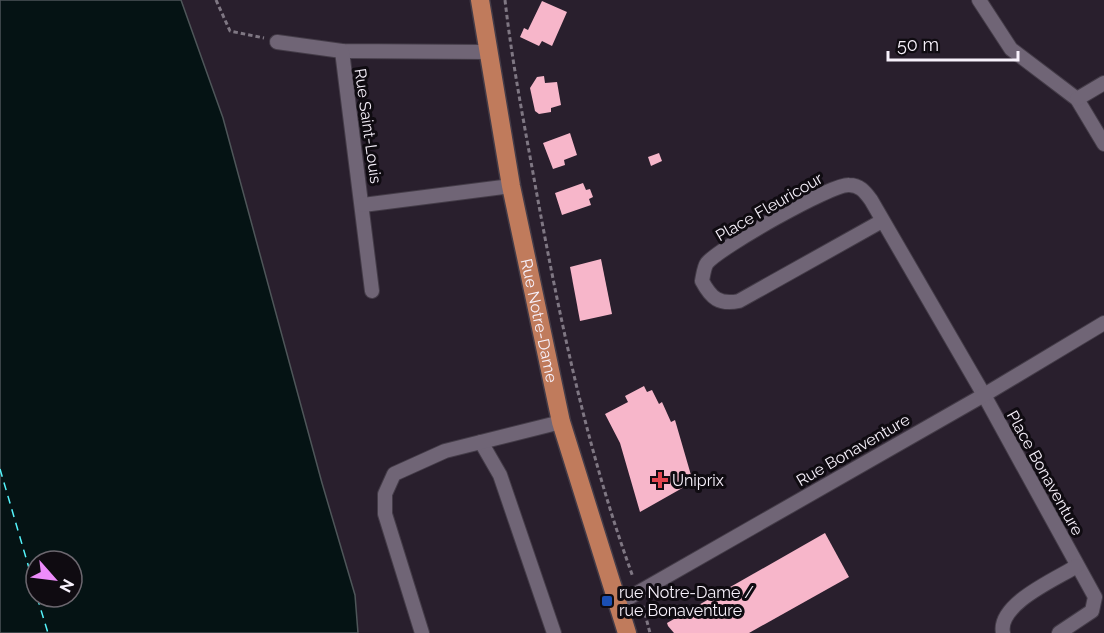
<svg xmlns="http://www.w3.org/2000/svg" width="1104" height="633" viewBox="0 0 1104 633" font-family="Raleway,sans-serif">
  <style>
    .water { fill: #051314; stroke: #4e5659; stroke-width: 1.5; fill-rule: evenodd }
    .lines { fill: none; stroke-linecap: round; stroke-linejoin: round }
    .ferry { stroke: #54f3fa; stroke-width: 1.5; stroke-dasharray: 8 6; stroke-linecap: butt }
    .building { fill: #f7b6ca }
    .minor-casing { stroke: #443c48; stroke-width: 16 }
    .primary-casing { stroke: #443c48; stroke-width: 21 }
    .path { stroke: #7f7783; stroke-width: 3; stroke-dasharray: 4.5 3; stroke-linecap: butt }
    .minor { stroke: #706576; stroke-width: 14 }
    .primary { stroke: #c07b5c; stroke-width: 18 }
    .health-dot { fill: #e0444e; stroke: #0f0b11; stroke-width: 2 }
    .transit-dot { fill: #1a4fb4; stroke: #0f0b11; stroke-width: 2 }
    .labels { text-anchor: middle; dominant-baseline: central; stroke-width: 6; stroke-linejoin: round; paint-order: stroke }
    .street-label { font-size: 16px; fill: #f7f1fb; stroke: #0f0b11 }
    .poi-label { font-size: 16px; fill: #f7f1fb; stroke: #0f0b11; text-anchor: start }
  </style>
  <rect width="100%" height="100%" fill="#291f2d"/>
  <path class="water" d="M0 0H181L223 118 322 483 355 595 358 633H0ZM36 561H72V597H36Z"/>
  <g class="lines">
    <g class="ferry">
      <path d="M0 469 36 592"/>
      <path d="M37 597 48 633"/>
    </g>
  </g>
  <g class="building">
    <path d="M542 1 567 12 552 46 542 41 539 46 520 37 524 28 528 30Z"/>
    <path d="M544 76 545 83 557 82 561 105 551 108V112L539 114 535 111 530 88 537 77Z"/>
    <path d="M570 133 577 155 564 160 565 165 553 169 543 143Z"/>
    <path d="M659 153 662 161 651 166 648 157Z"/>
    <path d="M583 183 586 190 590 189 593 197 589 199 591 205 562 215 555 193Z"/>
    <path d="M601 259 612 314 580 321 570 267Z"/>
    <path d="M644 386 647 392 652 390 659 404 662 402 671 422 675 420 693 482 640 512 620 443 605 414 628 402 625 396Z"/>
    <path d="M825 533 849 577 749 633H674L668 626 667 623Z"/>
  </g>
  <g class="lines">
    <defs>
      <g id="minor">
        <path d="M979 0 1011 49 1077 99 1104 144"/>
        <path d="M277 42 342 51 488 52"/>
        <path d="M342 51 372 291"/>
        <path d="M1077 99 1104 83"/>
        <path d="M363 205 511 186"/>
        <path d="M882 221 739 301C719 305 711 298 702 281 703 276 704 267 707 263 719 248 831 184 849 185 860 185 865 192 871 200L984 395 1095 597 1092 611 1059 633"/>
        <path d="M481 442 500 475 554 633"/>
        <path d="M618 604 984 395 1104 323"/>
        <path d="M422 633 385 514V494L394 474 445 451 561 422"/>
        <path d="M1003 633C997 604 1056 579 1077 566"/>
      </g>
      <g id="primary">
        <path id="s1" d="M480 0 511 186 561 422 627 633"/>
      </g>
    </defs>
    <use href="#minor" class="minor-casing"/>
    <use href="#primary" class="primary-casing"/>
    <g class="path">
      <path d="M216 0 230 31 264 38"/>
      <path d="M505 0C512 62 524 123 535 184 559 316 587 451 633 577"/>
      <path d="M643 606 650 633"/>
    </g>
    <use href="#minor" class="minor"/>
    <use href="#primary" class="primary"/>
  </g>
  <path class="health-dot" d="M657 471h6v6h6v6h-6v6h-6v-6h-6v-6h6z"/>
  <rect class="transit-dot" x="601" y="595" width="12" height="12" rx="3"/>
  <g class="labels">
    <g class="street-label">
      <text transform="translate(368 126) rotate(82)">Rue Saint-Louis</text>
      <text transform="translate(769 207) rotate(-30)">Place Fleuricour</text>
      <text stroke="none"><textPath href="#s1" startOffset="326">Rue Notre-Dame</textPath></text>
      <text transform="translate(853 450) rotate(-30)">Rue Bonaventure</text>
      <text transform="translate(1045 473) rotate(61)">Place Bonaventure</text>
    </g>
    <g class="poi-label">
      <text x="672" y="480">Uniprix</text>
      <text x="619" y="592">rue Notre-Dame /<tspan x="619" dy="18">rue Bonaventure</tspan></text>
    </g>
  </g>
  <g transform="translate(54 579) rotate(118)"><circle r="28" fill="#0f0b11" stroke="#6c676f" stroke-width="1.5"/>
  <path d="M0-4.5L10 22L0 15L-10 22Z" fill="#ed8cfa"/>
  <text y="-9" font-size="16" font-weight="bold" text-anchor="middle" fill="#f7f1fb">N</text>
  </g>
  <path d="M888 51v9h130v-9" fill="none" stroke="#f7f1fb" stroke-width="3"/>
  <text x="897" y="51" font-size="18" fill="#f7f1fb" stroke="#0f0b11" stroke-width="4.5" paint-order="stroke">50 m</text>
</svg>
